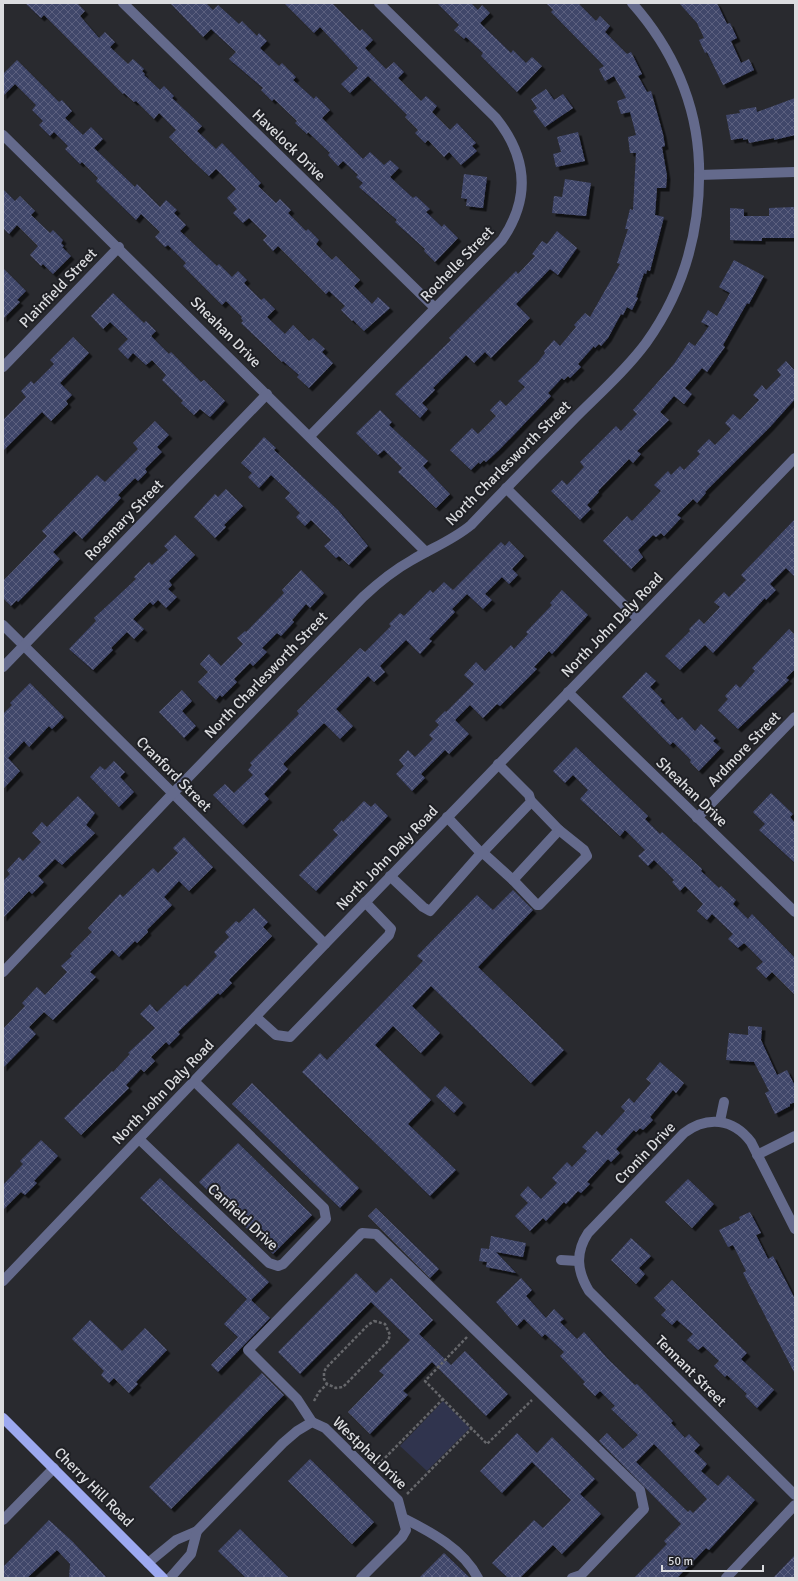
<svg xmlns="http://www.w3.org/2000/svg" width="798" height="1581" viewBox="0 0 798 1581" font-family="Signika,sans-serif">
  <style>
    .garden { fill: #30344e }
    .building { fill: url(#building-cross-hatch); fill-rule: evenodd; filter: url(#shadow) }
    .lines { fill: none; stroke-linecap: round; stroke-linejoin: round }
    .path { stroke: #66676b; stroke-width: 2.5; stroke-dasharray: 3 2; stroke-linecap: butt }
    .minor { stroke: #646a8c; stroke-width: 10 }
    .major { stroke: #9da9f0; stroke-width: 10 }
    .labels { text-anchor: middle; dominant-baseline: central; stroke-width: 4; stroke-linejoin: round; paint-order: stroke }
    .street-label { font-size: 15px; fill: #dbdcdf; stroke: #1f2025 }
  </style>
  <defs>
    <pattern id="building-cross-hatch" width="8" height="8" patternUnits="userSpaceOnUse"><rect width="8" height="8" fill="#40466a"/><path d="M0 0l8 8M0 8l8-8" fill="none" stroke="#5b607f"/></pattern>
    <filter id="shadow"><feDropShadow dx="3.5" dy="3.5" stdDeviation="0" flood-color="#0009"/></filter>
  </defs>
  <rect width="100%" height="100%" fill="#292a2f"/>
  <path class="garden" d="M443 1401 470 1428 427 1471 400 1446Z"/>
  <g class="building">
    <path d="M25 3H77L85 11 80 16 99 38 105 32 115 42 110 47 128 64 133 59 144 69 142 71 145 74 144 75 160 90 164 86 174 96 172 98 202 126 197 131 216 149 222 143 261 183 258 186 276 203 280 199 291 210 288 213 306 231 308 229 319 240 316 244 332 260 336 256 360 280 354 286 372 304 378 297 390 308 364 331 353 320 352 321 341 310 345 306 329 291 326 294 278 246 273 251 263 240 267 236 249 218 243 223 233 213 237 209 227 198 236 189 216 169 209 176 193 161 169 137 176 130 159 113 154 119 136 101 134 102 124 93 123 94 44 15 41 18Z"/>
    <path d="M170 3H206L213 10 218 5 239 24 242 21 257 36 259 33 267 41 260 48 279 66 282 63 296 77 293 80 314 99 316 96 330 110 322 118 363 159 370 152 384 165 390 160 399 168 390 177 413 198 416 196 430 209 426 212 442 227 444 224 458 238 435 262 424 251 425 249 395 222 397 220 359 187 363 183 356 177 358 175 343 161 338 166 328 155 330 153 308 132 307 134 295 123 297 121 274 99 272 101 261 90 263 88 229 59 236 52 211 29 203 37Z"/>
    <path d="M284 3H332L360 31 362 29 373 40 365 48 386 69 394 62 404 72 398 78 421 101 426 96 437 106 432 112 450 130 457 123 476 143 472 146 477 151 461 165 449 152 444 157 428 140 425 143 415 133 418 130 405 117 407 115 368 76 350 93 341 84 358 68 320 27 314 33Z"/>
    <path d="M437 3H471L478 10 482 5 490 13 480 23 511 53 513 50 526 63 532 57 542 66 517 92 481 56 483 53 466 37 464 39 454 30 459 25Z"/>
    <path d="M546 3H578L596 21 600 16 610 26 605 32 627 54 631 52 642 74 638 76 647 92 651 91 663 134 665 146 662 147 667 176 666 188H657L655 215 664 217 650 271 647 270 646 274 644 273 636 297 638 298 632 310 627 307 623 315 621 314 608 338 601 346 599 344 595 348 594 346 578 364 581 367 570 378 568 376 564 380 562 378 548 393 551 396 500 449 486 462 484 460 480 464 479 462 471 470 450 450 472 428 478 434 496 416 490 410 500 400 506 406 525 387 518 381 538 362 545 353 544 351 554 340 560 346 576 327 574 325 585 313 590 317 620 264 617 263 628 229H625L630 209 633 210 636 153H630L628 137 636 135 630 112 621 114 617 101 626 98 614 76 605 81 599 69 604 66 551 12 553 10Z"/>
    <path d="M679 3H717L727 24 730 23 737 38 731 41 741 63 749 59 754 70 723 85 707 52 705 53 699 40 704 38 697 23Z"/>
    <path d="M17 60 59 102 62 100 72 111 65 118 83 135 91 127 103 139 94 148 135 187 137 184 160 207 166 200 177 210 174 213 186 225 180 231 217 266 219 264 232 277 238 271 247 280 244 283 261 300 264 298 275 309 267 317 285 334 293 325 309 341 313 338 325 349 322 352 333 363 309 388 297 377 299 375 283 361 282 362 241 323 243 321 241 318 242 317 226 301 222 305 183 266 186 263 168 245 165 247 155 237 160 232 141 214 136 220 96 181 98 178 82 162 80 164 65 149 68 146 54 132 50 136 39 125 43 121 32 110 36 105 15 84 3 96V74Z"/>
    <path d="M546 89 554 100 563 94 573 108 545 127 533 111 537 108 531 99Z"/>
    <path d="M795 98V135L774 140V138L749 143 748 139 743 140V138L731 140 726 115 740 113 739 110 756 107 757 112Z"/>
    <path d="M578 132 585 161 556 167 553 154 561 152 557 137Z"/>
    <path d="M464 174 487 177 483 208 466 206 467 199 461 198Z"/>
    <path d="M565 179 591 183 586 216 552 213 554 196 562 197Z"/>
    <path d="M3 189 15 201 20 196 35 211 31 215 50 233 53 230 63 240 61 243 64 246 62 247 71 256 53 274 43 264 41 266 30 255 38 246 17 225 9 234 3 228Z"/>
    <path d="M795 207V238H762V241L730 240V208L744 209V216H769V208Z"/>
    <path d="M557 231 577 248 558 275 550 269 516 304 530 318 491 358 485 352 474 363 466 355 433 388 435 390 422 403 428 409 420 418 395 394 451 340 449 338 516 271 518 274 535 256 532 254 542 241 547 244Z"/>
    <path d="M734 260 764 276 749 304 747 303 723 345 725 347 707 372 702 368 685 388 692 394 684 404 674 396 660 412 669 420 637 451 641 454 633 463 629 459 598 491 599 492 587 505 591 509 580 520 551 491 562 480 567 485 584 467 580 462 616 426 621 431 637 414 633 410 674 364 689 342 695 346 709 326 701 322 708 310 717 316 730 293 719 287Z"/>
    <path d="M3 268 26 291 17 300 20 302 3 319Z"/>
    <path d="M113 293 144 323 146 321 156 331 151 336 169 354 171 352 201 382 204 380 225 401 210 417 200 409 194 415 181 403 183 401 162 380 166 375 152 360 146 365 133 353 128 359 118 349 128 339 110 322 103 329 91 316Z"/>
    <path d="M73 337 89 353 60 383 72 395 66 401 68 404 51 421 42 412 3 451V420L26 397 21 391 31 381 34 384 54 364 50 360Z"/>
    <path d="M786 361 795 371V399L770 427 705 492 706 493 697 503 693 499 677 515 681 518 664 536 661 533 656 537 653 535 638 550 643 557 631 569 603 541 627 516 632 521 661 491 654 485 668 471 671 475 680 466 684 470 700 454 697 451 709 439 715 445 731 429 725 423 733 414 740 420 759 400 753 395 762 385 766 390 781 375 777 370Z"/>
    <path d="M380 410 392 422 389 425 428 461 423 466 450 494 436 508 398 472 402 468 384 450 378 455 356 433Z"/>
    <path d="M155 421 169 435 157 447 162 452 145 469 147 472 138 481 135 478 118 495 121 498 82 539 74 531 53 552 60 559 18 602 17 600 11 606 3 598V581L47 536 42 531 97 475 105 482 138 449 133 443Z"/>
    <path d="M264 437 276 448 274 450 338 510 368 546 349 565 339 556 336 558 324 546 331 540 311 520 305 526 296 517 300 513 285 498 290 493 271 475 259 488 248 477 252 473 241 463Z"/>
    <path d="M226 489 243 506 224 525 226 527 215 538 194 517 215 494 218 497Z"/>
    <path d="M795 519V577L786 568 770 584 776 590 766 600 765 598 713 653 705 645 680 670 665 656 690 631 689 629 699 619 704 624 720 607 714 602 724 592 729 597 746 580 741 575Z"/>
    <path d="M175 535 195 555 169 581 172 585 168 589 177 597 166 608 158 600 153 605 150 602 133 619 144 629 134 639 127 632 111 648 113 650 93 670 69 649 96 621 94 618 136 579 134 577 149 562 152 565 168 550 164 546Z"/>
    <path d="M509 541 524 556 512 569 518 575 509 584 502 577 485 594 492 600 483 609 467 594 452 609 455 612 429 639 432 641 420 654 406 640 380 666 385 672 374 682 368 676 336 709 353 726 340 739 324 723 283 764 288 769 264 794 269 799 243 825 213 795 225 784 234 793 253 775 248 770 252 765 250 763 299 714 297 711 360 648 365 652 391 626 389 624 400 613 404 616 430 590 433 593 444 582 453 590 501 542 505 546Z"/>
    <path d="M301 570 324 593 310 608 306 604 292 620 294 622 281 636 277 633 262 648 267 652 253 666 250 663 234 679 237 682 222 697 220 695 216 700 198 682 208 672 200 664 209 654 221 666 243 644 237 638 245 631 246 632 284 593 282 590Z"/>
    <path d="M562 590 588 615 552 654 549 651 534 667 537 669 500 706 497 704 483 718 470 705 455 720 469 734 449 754 445 750 421 774 425 778 412 791 396 774 404 766 399 760 408 750 415 757 433 739 429 735 439 725 435 721 445 711 446 712 474 684 464 675 476 662 485 671 511 645 514 649 528 634 526 632 552 605 550 603Z"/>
    <path d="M789 629 795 635V669L786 678 789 680 738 729 718 710 728 699 725 696 736 684 740 688 755 671 752 668Z"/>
    <path d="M646 672 656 681 650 687 662 699 660 701 678 720 682 717 695 731 701 724 716 738 713 741 721 748 699 771 690 762 691 760 673 742 670 745 622 697Z"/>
    <path d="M30 683 64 717 52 729 49 726 29 747 24 741 8 758 20 771 3 789V714L12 705 10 703Z"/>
    <path d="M182 690 192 701 182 711 196 726 184 738 159 712Z"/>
    <path d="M576 747 648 816 645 819 660 834 662 832 702 869 701 871 719 888 721 886 736 900 733 904 748 919 752 914 795 958V995L772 972 766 978 756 968 763 962 744 943 738 948 728 939 733 934 712 914 707 920 697 911 703 904 685 886 680 891 672 882 674 880 654 860 648 866 638 856 645 850 625 830 620 836 580 799 588 790 573 775 565 783 553 771Z"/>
    <path d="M114 761 125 772 120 777 134 792 119 807 90 777 100 766 105 770Z"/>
    <path d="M771 793 793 814 790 817 795 823V863L759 830 765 824 753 812Z"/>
    <path d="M78 796 95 813 86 825 95 833 62 865 55 859 38 876 44 882 32 894 29 891 3 918V881L10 874 7 870 19 857 23 861 41 842 32 833 42 822 47 827Z"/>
    <path d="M364 801 371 807 375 803 388 816 316 891 299 875 338 835 333 830 342 820 343 822Z"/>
    <path d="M184 837 213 867 189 891 179 881 164 897 172 905 147 930 148 932 137 943 135 941 119 957 112 950 90 972 96 977 53 1020 44 1012 29 1027 36 1034 3 1068V1029L25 1006 22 1003 37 987 45 995 67 972 61 966 72 956 70 954 92 932 88 928 120 894 123 897 153 868 158 873 178 853 173 848Z"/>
    <path d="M513 890 533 910 478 967 564 1050 531 1083 431 986 412 1006 440 1033 421 1053 393 1026 375 1045 431 1100 408 1124 456 1170 430 1196 302 1072 320 1053 327 1060 423 961 417 956 477 895 493 910Z"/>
    <path d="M254 908 268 922 263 927 272 936 229 980 232 983 220 995 218 993 178 1032 180 1034 169 1045 166 1042 151 1057 155 1061 144 1072 141 1069 126 1085 129 1088 81 1135 64 1118 112 1071 113 1072 130 1054 128 1053 155 1028 140 1014 150 1004 157 1012 185 985 187 987 217 956 214 952 229 937 225 932 236 921 239 923Z"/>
    <path d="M748 1026 762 1027 761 1040 777 1075 787 1070 795 1086V1102L790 1104V1106L775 1114 765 1093 769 1091 754 1062 726 1060 729 1033 748 1035Z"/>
    <path d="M660 1062 684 1083 676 1093 673 1090 650 1117 653 1120 643 1130 640 1128 636 1132 634 1130 616 1149 620 1153 611 1162 608 1159 587 1182 590 1184 581 1193 578 1191 566 1204 564 1202 546 1221 543 1218 530 1231 515 1216 528 1203 520 1195 528 1186 541 1199 557 1183 552 1178 567 1162 572 1167 587 1151 582 1147 597 1131 602 1136 625 1111 621 1107 629 1098 634 1103 651 1083 646 1079Z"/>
    <path d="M252 1083 359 1188 340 1208 232 1104Z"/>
    <path d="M445 1086 463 1103 454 1113 436 1096Z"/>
    <path d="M41 1140 58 1156 34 1181 37 1183 25 1195 21 1192 3 1210V1185L23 1164 20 1161Z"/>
    <path d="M238 1143 312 1215 273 1254 199 1182Z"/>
    <path d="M160 1178 269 1282 251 1300 270 1318 218 1372 211 1365 238 1337 224 1324 247 1299 140 1198Z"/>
    <path d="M688 1179 714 1204 692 1228 665 1202Z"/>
    <path d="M376 1208 439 1269 430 1278 368 1216Z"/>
    <path d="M750 1212 761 1233 756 1235 768 1259 773 1256 795 1299V1374L743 1273 746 1271 733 1245 728 1247 719 1230 740 1220 739 1217Z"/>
    <path d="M491 1236 526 1243 523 1257 496 1252 516 1273 486 1267 487 1262 479 1261 481 1248 489 1249Z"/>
    <path d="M631 1238 651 1256 639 1268 645 1274 636 1284 611 1260Z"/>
    <path d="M356 1273 376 1293 391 1278 433 1320 419 1334 451 1365 465 1351 508 1394 486 1416 432 1362 403 1391 408 1395 370 1434 348 1412 384 1375 379 1371 410 1340 371 1302 300 1374 278 1352Z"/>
    <path d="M521 1278 532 1290 526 1296 546 1318 554 1309 564 1319 560 1322 577 1339 584 1332 608 1359 635 1385 637 1384 673 1421 671 1423 685 1438 689 1434 700 1445 694 1451 707 1464 701 1471 718 1486 728 1475 755 1500 709 1550 706 1548 677 1578H634L667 1544 664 1541 681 1524 599 1441 607 1433 623 1449 638 1435 611 1409 615 1406 600 1391 595 1396 583 1384 585 1382 560 1356 564 1352 545 1334 542 1337 524 1319 517 1326 496 1302ZM654 1444 707 1499 693 1513 690 1510 688 1512 636 1462Z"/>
    <path d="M672 1280 747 1353 741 1359 774 1390 757 1408 745 1396 747 1394 727 1375 725 1377 714 1366 719 1361 703 1346 698 1350 687 1340 693 1334 677 1320 672 1325 661 1315 666 1310 654 1298Z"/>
    <path d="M90 1320 122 1351 145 1328 167 1350 136 1382 138 1384 129 1393 114 1378 109 1383 101 1375 104 1371 72 1339Z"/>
    <path d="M262 1373 284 1395 171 1509 149 1487Z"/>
    <path d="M517 1433 537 1453 552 1437 595 1479 580 1494 601 1514 562 1554 553 1545 520 1578H508L492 1563 534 1520 543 1528 571 1500 532 1462 502 1493 480 1471Z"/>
    <path d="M310 1459 374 1522 352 1544 288 1481Z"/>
    <path d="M49 1520 72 1541 107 1578H69L70 1564 57 1550 27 1578H3V1567Z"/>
    <path d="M240 1529 289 1578H246L218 1551Z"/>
    <path d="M444 1553 470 1578H419Z"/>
    <path d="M795 1555V1578H773Z"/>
  </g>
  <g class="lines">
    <g class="path">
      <path d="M374 1321 385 1324 390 1335 388 1341 343 1387 336 1388 327 1384 324 1379V1372L326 1368 368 1325Z"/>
      <path d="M467 1337 425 1381 487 1444 532 1400"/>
      <path d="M314 1401 319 1392 327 1384"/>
      <path d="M378 1465 443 1399"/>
      <path d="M407 1494 472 1428"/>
    </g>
    <g class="minor">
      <path d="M123 3 435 308"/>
      <path d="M3 135 426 552"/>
      <path d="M699 175 795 172"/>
      <path d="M3 367 119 247"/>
      <path d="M310 436 502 240C530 199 528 158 496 118L379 3"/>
      <path d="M506 488 638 619"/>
      <path d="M3 625 325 944"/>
      <path d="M3 667 267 394"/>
      <path d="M568 692 795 912"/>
      <path d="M447 817 481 853 483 852 531 802 529 795 498 764"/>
      <path d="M697 818 795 717"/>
      <path d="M390 876 423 907 430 911 482 852 513 880 559 830 531 801"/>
      <path d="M513 880 537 905H539L587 856 584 850 559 830"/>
      <path d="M3 972 177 789 363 597C378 583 394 570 412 560 432 548 453 540 471 525 505 489 540 454 575 418 599 394 626 370 646 343 684 290 701 229 699 164 697 103 672 48 632 3"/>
      <path d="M256 1017 276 1035 290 1037 389 935 391 929 365 902"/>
      <path d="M720 1121 724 1102"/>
      <path d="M139 1139 269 1263 278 1266 283 1264 326 1219 324 1208 194 1081"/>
      <path d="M757 1155 795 1136"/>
      <path d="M795 1229 751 1142C733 1118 707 1116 684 1133L588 1233C575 1253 577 1271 589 1291L795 1495"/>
      <path d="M561 1260 578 1261"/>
      <path d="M3 1281 325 944 795 458"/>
      <path d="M312 1422 297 1399 248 1350 362 1233 376 1234 640 1490 644 1509 581 1575 572 1578"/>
      <path d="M403 1518C431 1532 463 1549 478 1578"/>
      <path d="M3 1520 54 1468"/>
      <path d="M148 1563 176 1540 197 1531 283 1443 297 1431 312 1422 325 1428 398 1500 406 1530 402 1537 361 1578"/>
      <path d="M170 1578 191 1554 197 1531"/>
      <path d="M726 1578 795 1505"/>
    </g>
    <path class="major" d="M3 1418 163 1578"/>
  </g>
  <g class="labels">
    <g class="street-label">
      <text transform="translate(289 145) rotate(44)">Havelock Drive</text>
      <text transform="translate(457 264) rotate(-46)">Rochelle Street</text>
      <text transform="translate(58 288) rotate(-46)">Plainfield Street</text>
      <text transform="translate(226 332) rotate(45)">Sheahan Drive</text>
      <text transform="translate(508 463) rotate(-45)">North Charlesworth Street</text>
      <text transform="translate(124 520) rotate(-46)">Rosemary Street</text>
      <text transform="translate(612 625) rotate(-46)">North John Daly Road</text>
      <text transform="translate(266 675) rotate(-46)">North Charlesworth Street</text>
      <text transform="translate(744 749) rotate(-46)">Ardmore Street</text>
      <text transform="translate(174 774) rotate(45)">Cranford Street</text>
      <text transform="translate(692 792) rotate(44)">Sheahan Drive</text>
      <text transform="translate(387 858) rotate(-46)">North John Daly Road</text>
      <text transform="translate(163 1092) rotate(-46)">North John Daly Road</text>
      <text transform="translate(645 1153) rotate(-46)">Cronin Drive</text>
      <text transform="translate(243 1217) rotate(43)">Canfield Drive</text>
      <text transform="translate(691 1371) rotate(45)">Tennant Street</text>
      <text transform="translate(370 1453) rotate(44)">Westphal Drive</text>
      <text transform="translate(94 1487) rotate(45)">Cherry Hill Road</text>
    </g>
  </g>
  <rect width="798" height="1581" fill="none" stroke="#dbdcdf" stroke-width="8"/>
  <path d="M662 1565v6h101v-6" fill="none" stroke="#dbdcdf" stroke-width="2"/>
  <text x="668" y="1565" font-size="12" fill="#dbdcdf" stroke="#1f2025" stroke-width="3" paint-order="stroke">50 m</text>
</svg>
